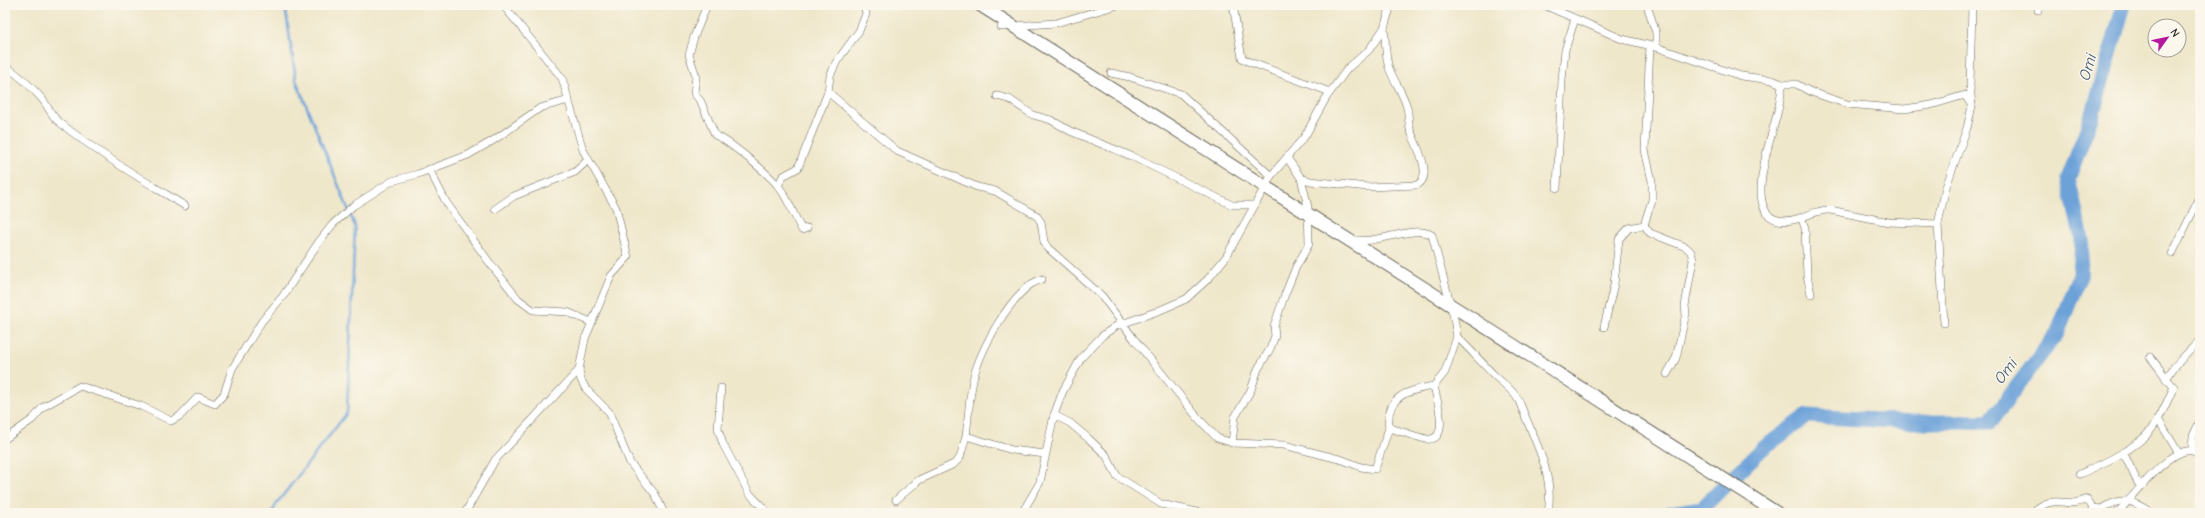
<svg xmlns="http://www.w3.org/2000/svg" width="2205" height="518" viewBox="0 0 2205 518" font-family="'Comic Neue',sans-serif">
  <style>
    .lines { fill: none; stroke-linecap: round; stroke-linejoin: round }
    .stream { stroke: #6da2d9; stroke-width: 2.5 }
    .river { stroke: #6da2d9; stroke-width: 15 }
    .minor-casing { stroke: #666359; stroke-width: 8 }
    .trunk-casing { stroke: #666359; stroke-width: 14 }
    .minor { stroke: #fff; stroke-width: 7 }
    .trunk { stroke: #fff; stroke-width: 12 }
    .labels { text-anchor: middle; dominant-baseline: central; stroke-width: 3; stroke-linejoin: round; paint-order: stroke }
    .water-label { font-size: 16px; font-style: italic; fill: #405871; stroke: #fbf7ec }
  </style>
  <rect width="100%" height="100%" fill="#fbf7ec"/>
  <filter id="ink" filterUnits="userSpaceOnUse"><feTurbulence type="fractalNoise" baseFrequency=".025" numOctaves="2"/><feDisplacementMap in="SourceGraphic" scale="8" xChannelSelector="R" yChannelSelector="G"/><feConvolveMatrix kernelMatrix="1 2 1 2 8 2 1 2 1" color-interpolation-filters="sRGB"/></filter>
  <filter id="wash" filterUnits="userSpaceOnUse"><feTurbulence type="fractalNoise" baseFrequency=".012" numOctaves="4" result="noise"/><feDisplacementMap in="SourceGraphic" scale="16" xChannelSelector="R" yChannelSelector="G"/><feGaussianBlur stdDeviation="0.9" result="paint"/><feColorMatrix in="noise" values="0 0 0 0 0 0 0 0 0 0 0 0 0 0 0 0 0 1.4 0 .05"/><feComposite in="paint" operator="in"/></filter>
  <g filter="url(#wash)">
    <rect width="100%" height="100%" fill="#efe7ca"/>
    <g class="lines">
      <path class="stream" d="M272 513 277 503 347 413 355 226 296 80 285 5"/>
      <path class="river" d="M1670 513 1702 508 1762 449 1807 416 1914 422H1990L2058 332 2080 275 2082 239 2068 179 2093 113 2124 5"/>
    </g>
  </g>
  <g filter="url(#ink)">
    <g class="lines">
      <defs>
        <g id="minor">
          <path d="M707 5 694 37 689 55 696 76 694 93 701 102 715 135C729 141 769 174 779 187 789 200 794 216 802 230L807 228"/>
          <path d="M738 5H742"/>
          <path d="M1233 5 1242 58 1247 61 1330 92"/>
          <path d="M1544 5 1622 39 1656 47 1741 76 1772 80 1782 84C1781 95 1780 104 1777 114 1772 136 1743 212 1778 220 1799 224 1811 209 1830 210L1889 222 1938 224"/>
          <path d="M1647 5 1656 33V47"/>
          <path d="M2038 10 2039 5"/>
          <path d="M1001 27 1056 23 1118 5"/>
          <path d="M5 66C19 75 31 86 42 99 48 106 50 114 58 121 97 153 142 179 185 206"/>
          <path d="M1111 73 1130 77 1181 94 1271 176"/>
          <path d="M1782 84H1796L1811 92 1847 104 1904 109 1931 105 1965 95 1972 106 1967 128 1946 187 1938 224 1944 323"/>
          <path d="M828 92 897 151 977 187 995 191 1036 215 1041 222 1044 242 1048 248 1102 296 1134 339 1198 418 1217 438 1233 443 1284 445 1343 460 1361 467 1375 469 1389 428C1399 430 1418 438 1427 439 1451 442 1436 397 1434 386"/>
          <path d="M997 96 1009 99 1033 115 1051 120 1070 131 1131 156 1232 205H1253"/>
          <path d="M1972 105 1970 86 1972 5"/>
          <path d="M1288 159 1301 178 1310 181 1368 187 1417 185C1435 176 1414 142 1410 129 1408 122 1409 115 1407 108 1404 94 1394 82 1389 68 1385 56 1386 41 1384 28"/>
          <path d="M429 169 446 202 489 262 518 299 533 310 567 312 591 322"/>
          <path d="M778 186 783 176 798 168 828 92 830 76 837 61 859 31 866 14 864 5"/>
          <path d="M1557 188 1562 80 1565 50 1575 19"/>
          <path d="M495 209 514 196 575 172 588 160"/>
          <path d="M1802 219 1805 228 1807 275 1811 294"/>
          <path d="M1644 225 1650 233 1686 247 1691 252 1693 260 1685 306 1686 313 1676 358 1667 374"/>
          <path d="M1351 239C1378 246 1411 224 1432 235L1454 318 1457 337 1445 372 1434 386C1408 390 1385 396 1389 428"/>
          <path d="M2172 254 2200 197"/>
          <path d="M1042 279C1037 281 1030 284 1026 288 1005 307 985 343 976 369 969 390 969 414 966 436L1012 450 1045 454"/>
          <path d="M1604 327 1614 284 1619 239 1629 228 1644 225 1652 200V181L1645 150 1650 46"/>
          <path d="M1457 337C1470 349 1481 362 1494 375 1503 384 1513 389 1519 401 1533 438 1555 473 1548 513"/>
          <path d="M579 370 581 380 586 389 609 412 630 463 655 494 664 513"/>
          <path d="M2166 379 2174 367 2200 340"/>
          <path d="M721 388 718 429 723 444 749 493 768 513"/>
          <path d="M1054 415 1070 423 1089 439 1106 455 1117 476 1161 504 1201 513"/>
          <path d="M2158 419 2178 452"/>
          <path d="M5 439 33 419 43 407 80 386 141 406 171 421 180 416 198 397 215 404 224 394 232 369 262 321 283 296 318 243 333 224 353 206 392 181 418 174 468 155 494 140 540 108 569 100"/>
          <path d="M1232 443 1235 417 1251 390 1258 369 1270 349 1275 336 1274 326 1284 297 1296 267 1309 244 1308 207 1301 178"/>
          <path d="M2192 450 2193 436 2200 421"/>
          <path d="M2123 452 2138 483 2143 486"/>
          <path d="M2080 474C2102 464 2136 449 2151 430 2161 418 2167 401 2174 387 2165 378 2159 367 2150 357"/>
          <path d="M896 500 919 480 954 464 960 458 966 436"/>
          <path d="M465 513 495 460 579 370 585 339 611 276 628 257 616 208 583 150 562 78 503 5"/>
          <path d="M1022 513 1040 482 1054 415 1063 391 1081 358 1102 336 1116 326 1158 311 1186 299 1208 279 1226 257 1271 176 1305 136 1326 98 1348 68 1369 50 1384 28 1391 5"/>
          <path d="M2032 513C2055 491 2066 510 2087 499L2093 508 2101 509C2123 496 2131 499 2152 513"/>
          <path d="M2117 513C2132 499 2170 446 2192 451 2194 451 2198 454 2200 455"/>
        </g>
        <path id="trunk" d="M980 5 1777 513"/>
      </defs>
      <use href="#minor" class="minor-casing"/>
      <use href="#trunk" class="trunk-casing"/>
      <use href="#minor" class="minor"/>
      <use href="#trunk" class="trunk"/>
    </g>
  </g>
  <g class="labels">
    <g class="water-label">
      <text transform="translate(2088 67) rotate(-74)">Omi</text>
      <text transform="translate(2006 371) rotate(-53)">Omi</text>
    </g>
  </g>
  <rect width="2205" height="518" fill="none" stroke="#fbf7ec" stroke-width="20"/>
  <g transform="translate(2167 38) rotate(57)"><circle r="19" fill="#fbf7ec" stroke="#a29f99"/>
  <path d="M0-3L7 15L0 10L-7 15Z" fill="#b5179e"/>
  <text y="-6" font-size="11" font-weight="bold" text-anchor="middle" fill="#1c1c1c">N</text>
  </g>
</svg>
